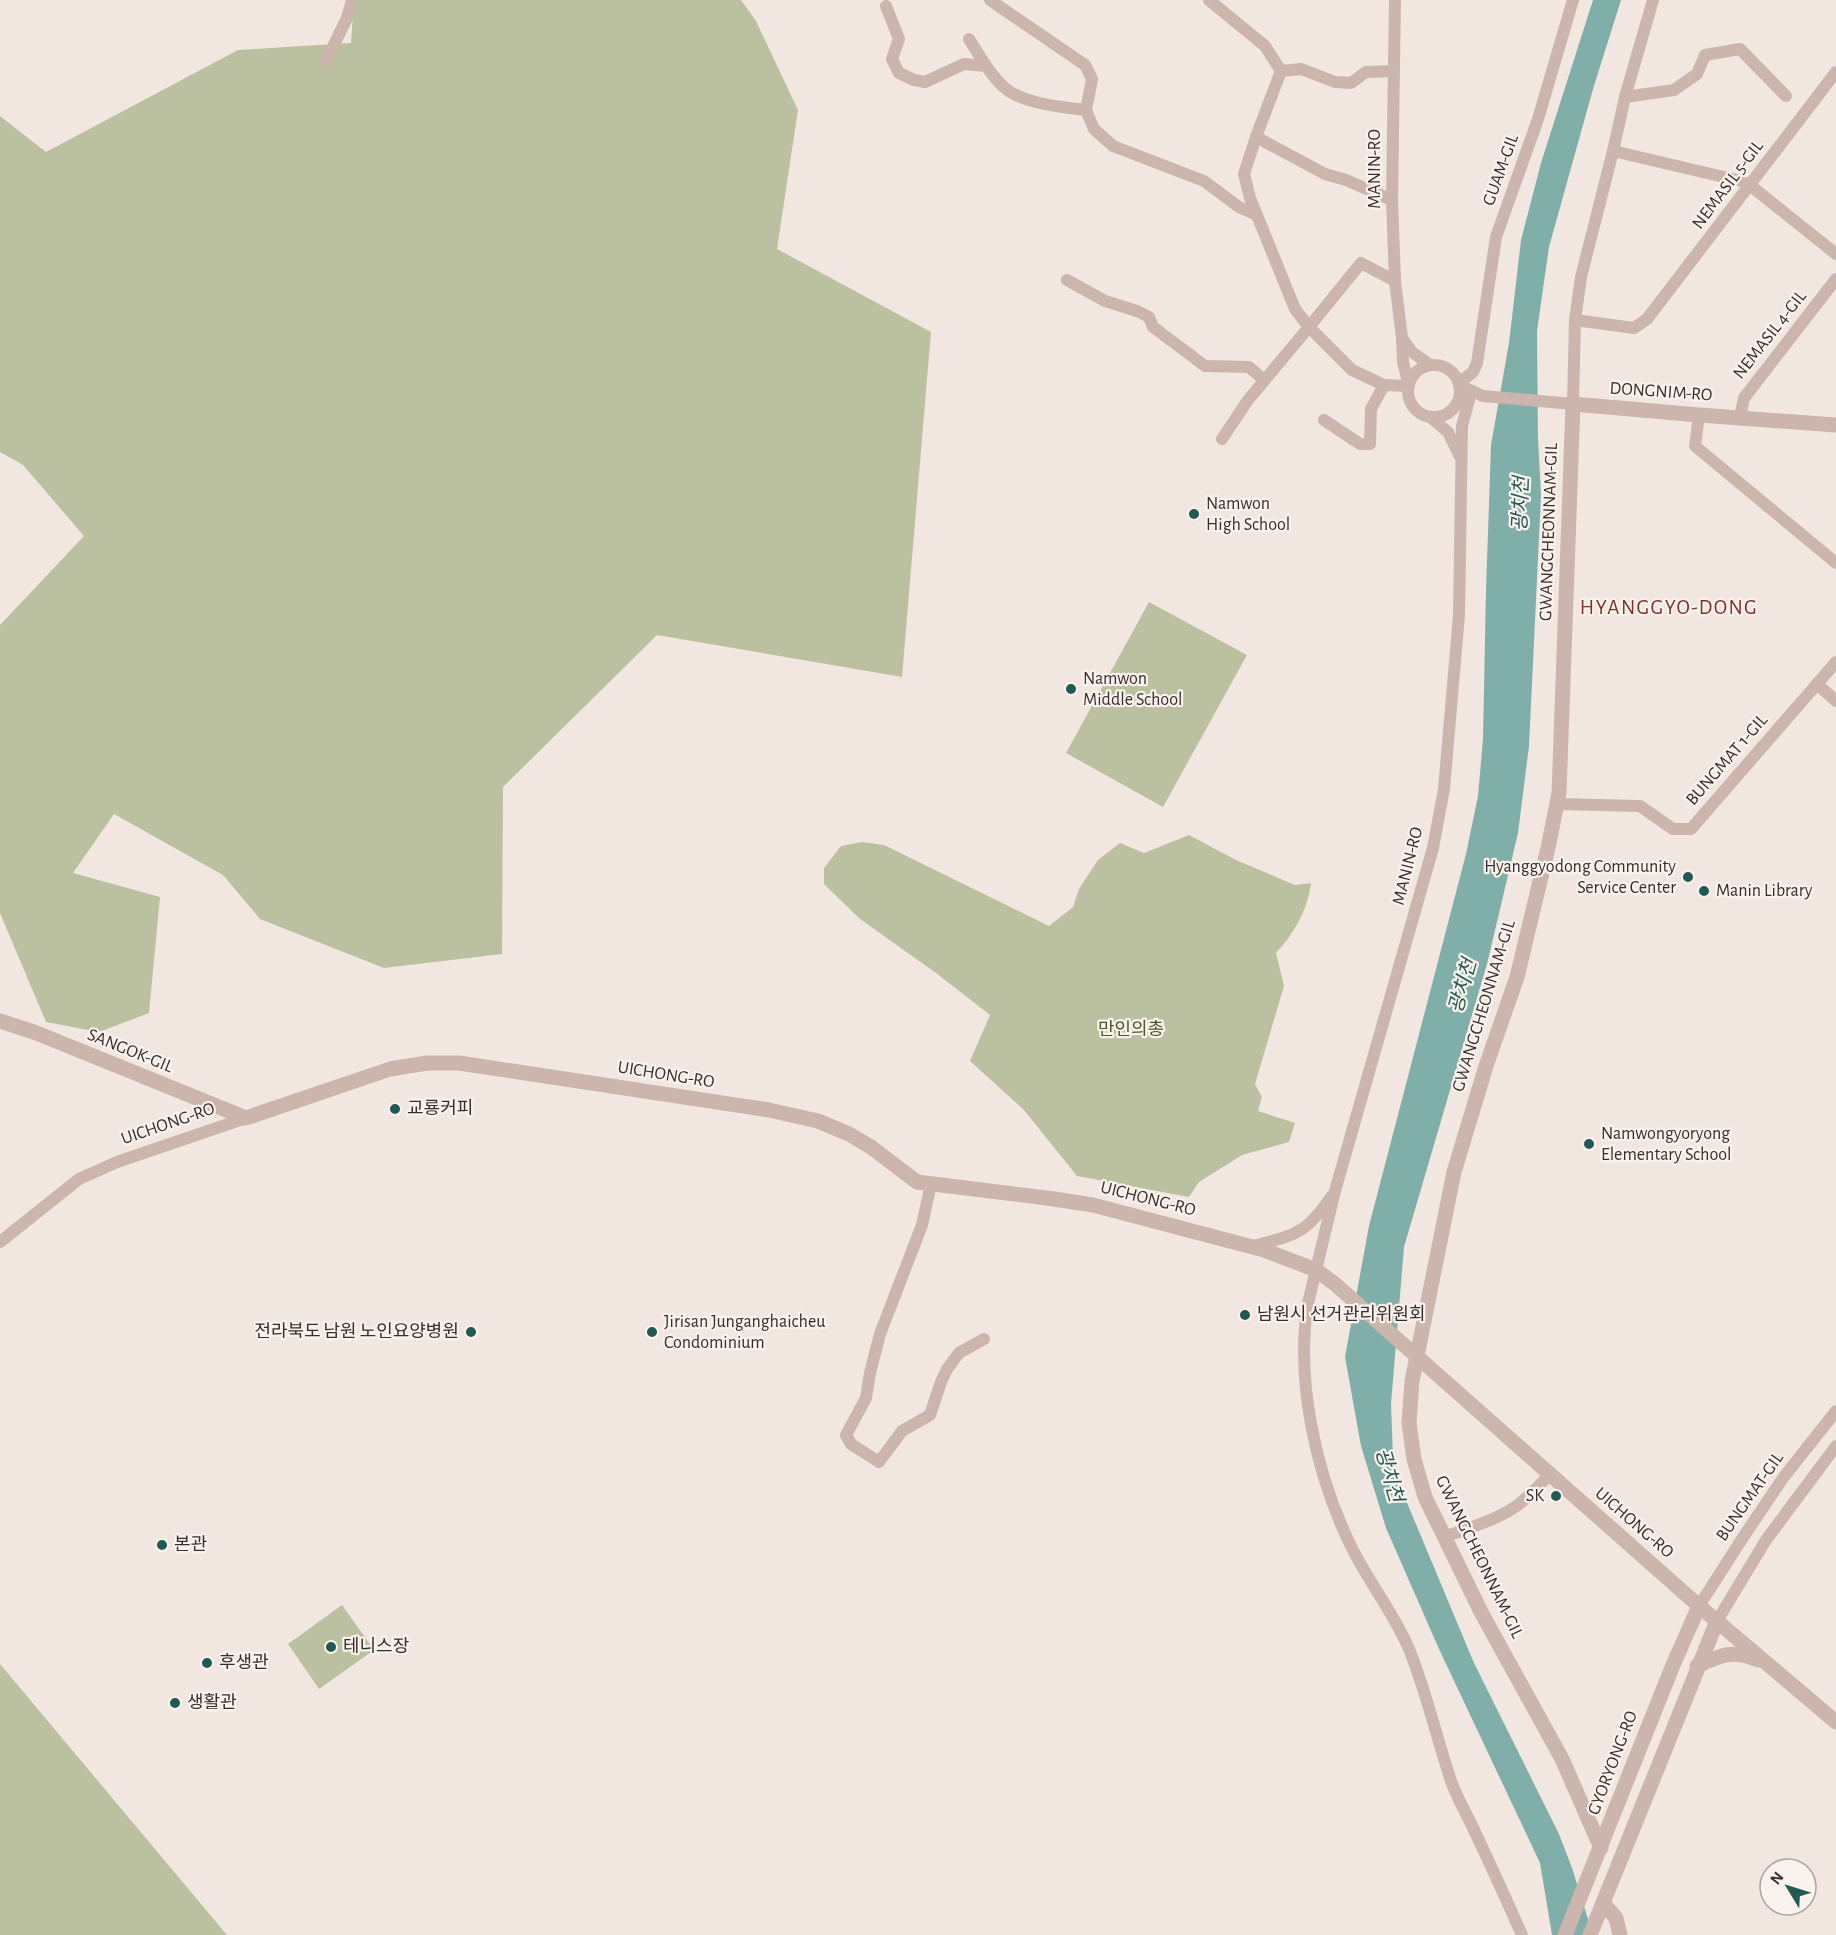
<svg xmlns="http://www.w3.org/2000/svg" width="1836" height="1935" viewBox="0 0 1836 1935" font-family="'Alegreya Sans','Noto Sans KR',sans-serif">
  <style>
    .green { fill: #bbc1a0 }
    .water { fill: #80afaa }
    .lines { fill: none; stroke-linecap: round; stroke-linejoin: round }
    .minor { stroke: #cbb5ac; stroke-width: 12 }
    .tertiary { stroke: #cbb5ac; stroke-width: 15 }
    .poi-dot { fill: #215954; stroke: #faf2ed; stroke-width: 2 }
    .labels { text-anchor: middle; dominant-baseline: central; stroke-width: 4.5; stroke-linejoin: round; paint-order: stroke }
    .street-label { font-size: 18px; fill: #392d2b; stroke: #faf2ed }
    .poi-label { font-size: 18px; fill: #392d2b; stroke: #faf2ed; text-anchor: start }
    .park-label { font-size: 18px; fill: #4e562f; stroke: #faf2ed }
    .water-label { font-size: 20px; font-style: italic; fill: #215954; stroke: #faf2ed }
    .quarter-label { font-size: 21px; letter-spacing: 1.5px; fill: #852e26; stroke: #faf2ed }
  </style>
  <rect width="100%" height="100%" fill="#f2e7e0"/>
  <g class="green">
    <path d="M354 0H741L756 21 798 110 777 249 931 332 902 677 657 635 503 787 502 954 384 968 260 919 223 875 114 814 73 873 160 897 149 1013 99 1032 46 1022 0 913V625L84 536 23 465 0 452V116L46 152 238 50 351 43Z"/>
    <path d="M1149 602 1247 655 1163 807 1066 753Z"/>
    <path d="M1189 835 1236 860 1295 885 1311 883C1308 909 1294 934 1276 953L1284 986 1255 1084 1262 1097 1258 1111 1295 1123 1289 1142 1242 1155 1199 1182 1189 1197 1077 1176 1024 1110 970 1061 990 1015 936 973 860 919 824 884V868L841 846 862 842 884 845 1049 926 1073 907 1079 889 1098 860 1120 843 1144 853Z"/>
    <path d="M342 1605 374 1650 319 1689 288 1644Z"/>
    <path d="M0 1664 227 1935H0Z"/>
  </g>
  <path class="water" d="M1593 0H1621L1593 89 1549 247 1537 331 1538 439 1541 495 1529 746 1518 833 1487 964 1404 1247 1391 1404 1393 1457 1405 1498 1474 1663 1559 1834 1572 1868 1593 1935H1552L1540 1863 1439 1649 1386 1528 1361 1446 1345 1357 1369 1226 1466 854 1478 796 1483 739 1486 590 1491 445 1509 343 1521 240 1541 163Z"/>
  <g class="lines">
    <g class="minor">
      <path d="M990 0 1085 65 1092 79 1086 110 1094 129 1113 146 1204 181 1239 207 1257 215"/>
      <path d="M1209 0 1265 46 1281 71 1301 69 1335 82 1351 83 1366 72 1393 71"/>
      <path d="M1395 0 1392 200 1395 281 1402 338"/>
      <path d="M886 6 899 39 892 59 899 73 914 80 925 82 964 64 986 66"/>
      <path d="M969 39C980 56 990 75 1005 88 1023 104 1063 107 1086 110"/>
      <path d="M326 61 347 18 352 0"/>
      <path d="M1281 71 1256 137 1244 174 1250 198 1295 309 1309 327 1361 263 1395 281"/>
      <path d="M1625 97 1674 90 1697 74 1705 55 1740 49 1786 96"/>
      <path d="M1256 137 1325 174 1346 180 1392 200"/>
      <path d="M1613 151 1741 181 1751 186 1836 254"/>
      <path d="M1067 280 1105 301 1137 311 1149 317 1153 327 1205 366 1249 367 1264 380"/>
      <path d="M1575 320 1634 328 1647 319 1836 72"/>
      <circle cx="1434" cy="391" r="26"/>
      <path d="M1459 383 1473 372 1477 363 1496 237 1538 119 1573 0"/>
      <path d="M1459 385 1483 396 1573 404 1575 320 1581 277 1613 151 1625 97 1653 0"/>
      <path d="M1469 400 1462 426 1459 615 1444 789 1433 848 1335 1191 1308 1303C1295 1379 1316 1473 1349 1542 1366 1579 1393 1611 1409 1649 1426 1691 1436 1735 1450 1778 1456 1797 1467 1814 1475 1832 1491 1866 1507 1901 1522 1935"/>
      <path d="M1699 415 1695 446 1836 563"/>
      <path d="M1430 417 1448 432 1459 455"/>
      <path d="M1740 417 1744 398 1836 279"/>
      <path d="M1324 420 1360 444H1370L1371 409 1384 385"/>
      <path d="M1222 439 1248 400 1309 327 1352 370 1384 385 1409 386 1403 362 1402 338 1412 352 1430 365"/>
      <path d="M1817 684 1836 701"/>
      <path d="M1557 804 1640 806 1673 829H1691L1836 662"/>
      <path d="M931 1184 922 1225 880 1334 870 1373 866 1398 846 1435 851 1444 879 1462 902 1431 930 1415 941 1382 947 1369 959 1353 984 1339"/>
      <path d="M0 1242 79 1179 117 1162 246 1118"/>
      <path d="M1253 1246C1295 1235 1306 1234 1331 1197"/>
      <path d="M1444 1537C1468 1528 1494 1521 1515 1507 1528 1498 1539 1486 1550 1474"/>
      <path d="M1699 1606 1742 1539 1783 1478 1836 1411"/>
      <path d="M1717 1621 1766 1540 1836 1446"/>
    </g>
    <g class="tertiary">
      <path d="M0 1021 34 1032 246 1118 390 1069 427 1063H459L769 1110 818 1121 849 1134 871 1147 917 1182 1054 1199 1093 1205 1264 1250 1316 1270 1335 1284 1699 1606 1836 1722"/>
      <path d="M1697 1666C1721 1655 1733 1649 1758 1660"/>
      <path d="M1601 1848 1562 1759 1481 1612 1425 1497 1414 1459 1409 1423 1412 1381 1454 1172 1486 1066 1517 977 1548 848 1559 793 1573 404 1699 415 1836 425"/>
      <path d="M1603 1903 1616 1918 1620 1935"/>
      <path d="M1565 1935 1673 1665 1699 1606"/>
      <path d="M1590 1935 1717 1621"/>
    </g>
  </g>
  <g class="poi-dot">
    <circle cx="1194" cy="514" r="6"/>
    <circle cx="1071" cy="689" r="6"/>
    <circle cx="1688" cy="877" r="6"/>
    <circle cx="1704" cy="891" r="6"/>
    <circle cx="395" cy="1109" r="6"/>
    <circle cx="1589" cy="1144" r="6"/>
    <circle cx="1245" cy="1315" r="6"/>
    <circle cx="471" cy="1332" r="6"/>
    <circle cx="652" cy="1332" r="6"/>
    <circle cx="1556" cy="1496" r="6"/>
    <circle cx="162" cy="1545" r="6"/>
    <circle cx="331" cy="1647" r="6"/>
    <circle cx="207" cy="1663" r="6"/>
    <circle cx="175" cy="1703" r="6"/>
  </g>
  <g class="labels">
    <g class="street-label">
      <text transform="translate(1375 169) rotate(-90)">MANIN-RO</text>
      <text transform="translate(1501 170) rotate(-70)">GUAM-GIL</text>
      <text transform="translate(1728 185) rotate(-53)">NEMASIL 5-GIL</text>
      <text transform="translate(1770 335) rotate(-52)">NEMASIL 4-GIL</text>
      <text transform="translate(1661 392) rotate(4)">DONGNIM-RO</text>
      <text transform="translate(1549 532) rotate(-88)">GWANGCHEONNAM-GIL</text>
      <text transform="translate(1727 760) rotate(-49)">BUNGMAT 1-GIL</text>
      <text transform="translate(1408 866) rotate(-76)">MANIN-RO</text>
      <text transform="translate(1484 1006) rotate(-73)">GWANGCHEONNAM-GIL</text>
      <text transform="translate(130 1051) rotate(22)">SANGOK-GIL</text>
      <text transform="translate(666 1075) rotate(9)">UICHONG-RO</text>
      <text transform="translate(168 1124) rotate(-19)">UICHONG-RO</text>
      <text transform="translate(1148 1199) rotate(14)">UICHONG-RO</text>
      <text transform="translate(1750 1497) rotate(-55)">BUNGMAT-GIL</text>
      <text transform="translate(1634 1523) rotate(41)">UICHONG-RO</text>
      <text transform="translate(1479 1557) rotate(64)">GWANGCHEONNAM-GIL</text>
      <text transform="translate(1613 1763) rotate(-69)">GYORYONG-RO</text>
    </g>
    <g class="poi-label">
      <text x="1206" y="504">Namwon<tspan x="1206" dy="21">High School</tspan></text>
      <text x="1083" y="679">Namwon<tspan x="1083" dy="21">Middle School</tspan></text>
      <text x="1676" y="867" text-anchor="end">Hyanggyodong Community<tspan x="1676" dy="21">Service Center</tspan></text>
      <text x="1716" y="891">Manin Library</text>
      <text x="407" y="1109">교룡커피</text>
      <text x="1601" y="1134">Namwongyoryong<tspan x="1601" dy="21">Elementary School</tspan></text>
      <text x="1257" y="1315">남원시 선거관리위원회</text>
      <text x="664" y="1322">Jirisan Junganghaicheu<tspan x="664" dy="21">Condominium</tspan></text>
      <text x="459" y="1332" text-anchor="end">전라북도 남원 노인요양병원</text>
      <text x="1544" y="1496" text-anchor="end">SK</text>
      <text x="174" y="1545">본관</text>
      <text x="343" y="1647">테니스장</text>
      <text x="219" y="1663">후생관</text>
      <text x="187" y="1703">생활관</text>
    </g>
    <g class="park-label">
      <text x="1131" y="1030">만인의총</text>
    </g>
    <g class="water-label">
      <text transform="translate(1521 504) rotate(-88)">광치천</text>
      <text transform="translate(1463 986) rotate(-74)">광치천</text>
      <text transform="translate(1389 1475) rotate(74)">광치천</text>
    </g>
    <g class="quarter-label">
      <text x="1669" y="607">HYANGGYO-DONG</text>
    </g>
  </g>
  <g transform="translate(1788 1887) rotate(308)"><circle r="28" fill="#faf2ed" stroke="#ada39f" stroke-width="1.5"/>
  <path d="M0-4.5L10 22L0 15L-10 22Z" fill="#215954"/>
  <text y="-9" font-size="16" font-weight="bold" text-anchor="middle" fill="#392d2b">N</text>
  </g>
</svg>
